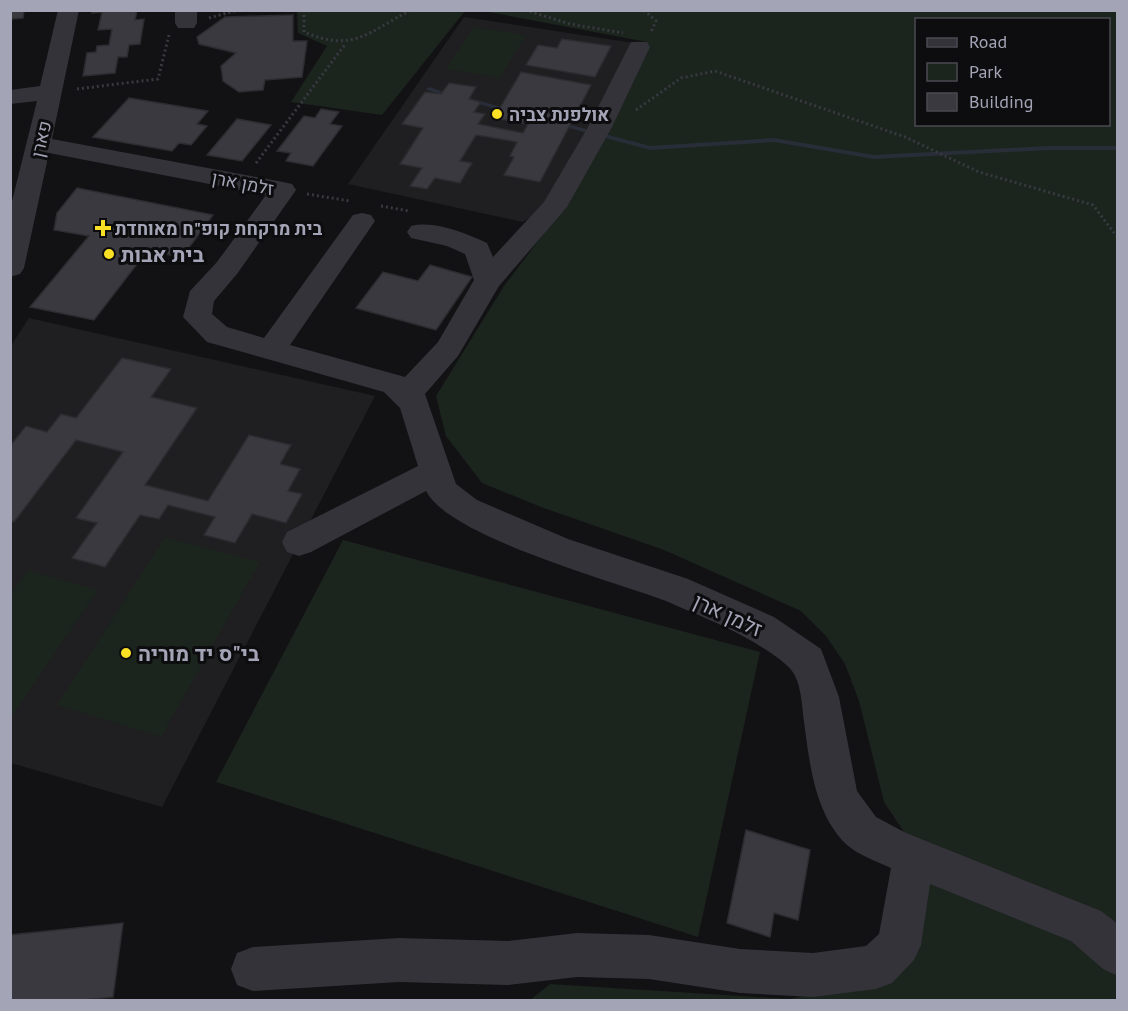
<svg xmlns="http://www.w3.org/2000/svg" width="1128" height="1011" viewBox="0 0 1128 1011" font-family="'PT Sans',Heebo,sans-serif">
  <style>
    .built { fill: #1f1e21 }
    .green { fill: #1c241e; fill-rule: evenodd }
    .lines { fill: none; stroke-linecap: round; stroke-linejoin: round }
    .stream { fill: #282d38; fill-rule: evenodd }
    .building { fill: #39393f; stroke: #2d2c30; stroke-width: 1.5 }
    .path { stroke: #393940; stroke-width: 3; stroke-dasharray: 2 3; stroke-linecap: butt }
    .minor { fill: #333339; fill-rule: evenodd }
    .poi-dot { fill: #fae024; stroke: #0d0d0f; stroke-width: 2 }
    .labels { text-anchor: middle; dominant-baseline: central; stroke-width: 6; stroke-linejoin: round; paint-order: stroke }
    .far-poi-label { font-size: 18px; font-weight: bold; fill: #a3a4b5; stroke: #0d0d0f; text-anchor: start }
    .far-street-label { font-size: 18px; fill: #a3a4b5; stroke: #0d0d0f }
    .poi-label { font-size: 21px; font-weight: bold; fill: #a3a4b5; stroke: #0d0d0f; text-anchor: start }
    .street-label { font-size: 21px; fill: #a3a4b5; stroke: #0d0d0f }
  </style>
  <rect width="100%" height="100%" fill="#121214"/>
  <g class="built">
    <path d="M464 17 634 43 549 205 523 222 348 184Z"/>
    <path d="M29 318 375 396 162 807 11 763 10 347Z"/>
  </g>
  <g class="green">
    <path d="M297 11V10L465 11 382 115 291 102 327 46 298 33Z"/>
    <path d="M483 11H1117V1000H530L550 984 790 999 897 976 920 856 884 802 859 701 845 664 826 636 801 611 664 550 541 507 482 483 446 436 436 396 504 286 560 212 647 42ZM916 20H1108V124H916Z"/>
    <path d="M474 27 526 35 500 78 446 69Z"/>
    <path d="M165 537 260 562 161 737 57 705Z"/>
    <path d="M343 540 760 652 698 937 216 782Z"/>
    <path d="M28 570 98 590 11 718V594Z"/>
  </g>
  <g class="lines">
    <g class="stream">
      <path d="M429 87 454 95 455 96 452 98 427 90 426 89Z"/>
      <path d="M470 98 512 110 513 111 510 113 468 101V99Z"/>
      <path d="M560 122 650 146 774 138 874 155 1049 146H1118V150H1049L874 159 774 142 650 150 558 125 557 124Z"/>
    </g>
  </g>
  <g class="building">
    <path d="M10 10H24L23 18 12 19 10 26Z"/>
    <path d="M93 10H137L135 20 144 19 140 44 129 45 127 57H118L115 73 83 76 87 53 96 52 97 46 109 45 112 29 98 30 102 12 92 13Z"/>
    <path d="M293 15V41H307L302 77 265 80 263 90 239 92 223 81 221 66 236 53 199 44 197 37 225 17Z"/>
    <path d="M562 39 611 46 595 77 526 65 538 45 557 48Z"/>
    <path d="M521 72 591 85 540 182 504 175 514 157 510 156 517 142 476 135 460 161 472 163 460 183 435 178 427 189 410 186 422 168 400 164 423 128 402 124 425 92 441 94 449 83 476 87 469 99 481 102 474 112 485 114 478 124 523 133 528 124 494 118Z"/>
    <path d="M129 98 208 111 197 124 207 126 191 145 179 143 172 151 93 137Z"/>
    <path d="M321 109 339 112 330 124 342 126 313 166 286 161 291 153 277 151 304 116 315 118Z"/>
    <path d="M237 119 271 125 242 161 207 155Z"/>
    <path d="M77 188 213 215 182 257 147 251 94 320 30 307 89 236 54 230 57 213Z"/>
    <path d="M430 265 472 277 436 330 356 308 383 272 418 281Z"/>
    <path d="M122 358 171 369 151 397 197 408 145 485 208 501 249 435 291 445 280 464 300 469 288 491 302 494 286 523 252 514 235 543 204 535 215 517 168 505 159 519 140 515 105 567 72 558 97 523 76 518 123 452 76 440 14 522 10 521V446L26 426 47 432 61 414 76 418Z"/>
    <path d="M746 830 810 850 798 920 774 913 770 937 727 923Z"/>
    <path d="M123 923 113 997 84 1000H10V935Z"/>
  </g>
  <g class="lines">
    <g class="path">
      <path d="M304 10V32C354 53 368 32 411 10"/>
      <path d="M525 10 570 24 623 33"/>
      <path d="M644 10 656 21 651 32"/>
      <path d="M209 18 238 10"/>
      <path d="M77 89 158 79 169 35"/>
      <path d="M636 110 681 78 715 71 905 137 979 172 1093 205 1118 238"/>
      <path d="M256 163 346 43"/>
      <path d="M307 194 350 201"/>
      <path d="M381 206 409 211"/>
    </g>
    <g class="minor">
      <path d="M58 10H79L52 139 283 182 292 184 296 190 237 274 214 301 212 314 227 327 264 338 353 215 362 213 371 215 375 221 290 345 405 377 438 342 474 280 465 254 447 246 411 238 407 232 411 226C435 220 465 233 487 243L493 257 544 202 588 127 631 42H647L650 47 612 127 567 207 499 286 458 356 425 394 456 484 477 500 568 539 688 579 774 617 821 649 839 697 857 791 876 817 906 833 1101 911 1118 924V976L1103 969 1071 941 930 884 921 945 914 960 892 983 876 989 813 997 740 993 649 979 577 977 508 985 399 982 253 991 237 985 231 969 237 953 253 947 399 938 508 941 577 933 649 935 740 949 813 953 866 946 879 934 891 868C878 862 858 855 847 845 813 813 809 758 803 714 802 702 800 681 792 671 785 661 759 645 748 639 722 624 693 613 666 601 614 581 449 537 426 491L311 552 299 556 287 552 282 542 287 532 418 466 400 408 384 392 207 342 183 317 190 291 217 262 266 195 49 153 24 268 20 274 10 277V209L37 101 10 104V90L40 86Z"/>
      <path d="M175 10H197V23L194 28H178L175 23Z"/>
    </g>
  </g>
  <g class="poi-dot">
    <circle cx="497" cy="114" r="6"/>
    <path d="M100 219h6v6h6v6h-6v6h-6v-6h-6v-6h6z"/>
    <circle cx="109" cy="254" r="6"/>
    <circle cx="126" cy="653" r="6"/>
  </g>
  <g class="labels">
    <g class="far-poi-label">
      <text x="509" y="114">אולפנת צביה</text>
      <text x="115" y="228">בית מרקחת קופ"ח מאוחדת</text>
    </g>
    <g class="far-street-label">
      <text transform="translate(41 139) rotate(-77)">פארן</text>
      <text transform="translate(243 183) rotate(11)">זלמן ארן</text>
    </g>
    <g class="poi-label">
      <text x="121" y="254">בית אבות</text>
      <text x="138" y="653">בי"ס יד מוריה</text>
    </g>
    <g class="street-label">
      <text transform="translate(728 615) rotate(25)">זלמן ארן</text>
    </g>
  </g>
  <rect width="1128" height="1011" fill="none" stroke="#a3a4b5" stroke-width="24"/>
  <rect x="915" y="18" width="195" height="108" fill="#0d0d0f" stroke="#494951" stroke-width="1.5"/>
  <rect x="927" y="38" width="30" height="9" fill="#333339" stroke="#494951" stroke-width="1.5"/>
  <text x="969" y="48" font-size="18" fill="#a3a4b5">Road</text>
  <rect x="927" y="63" width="30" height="18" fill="#1c241e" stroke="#494951" stroke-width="1.5"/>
  <text x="969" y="78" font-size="18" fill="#a3a4b5">Park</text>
  <rect x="927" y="93" width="30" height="18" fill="#39393f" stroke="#494951" stroke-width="1.5"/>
  <text x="969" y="108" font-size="18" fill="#a3a4b5">Building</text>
</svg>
